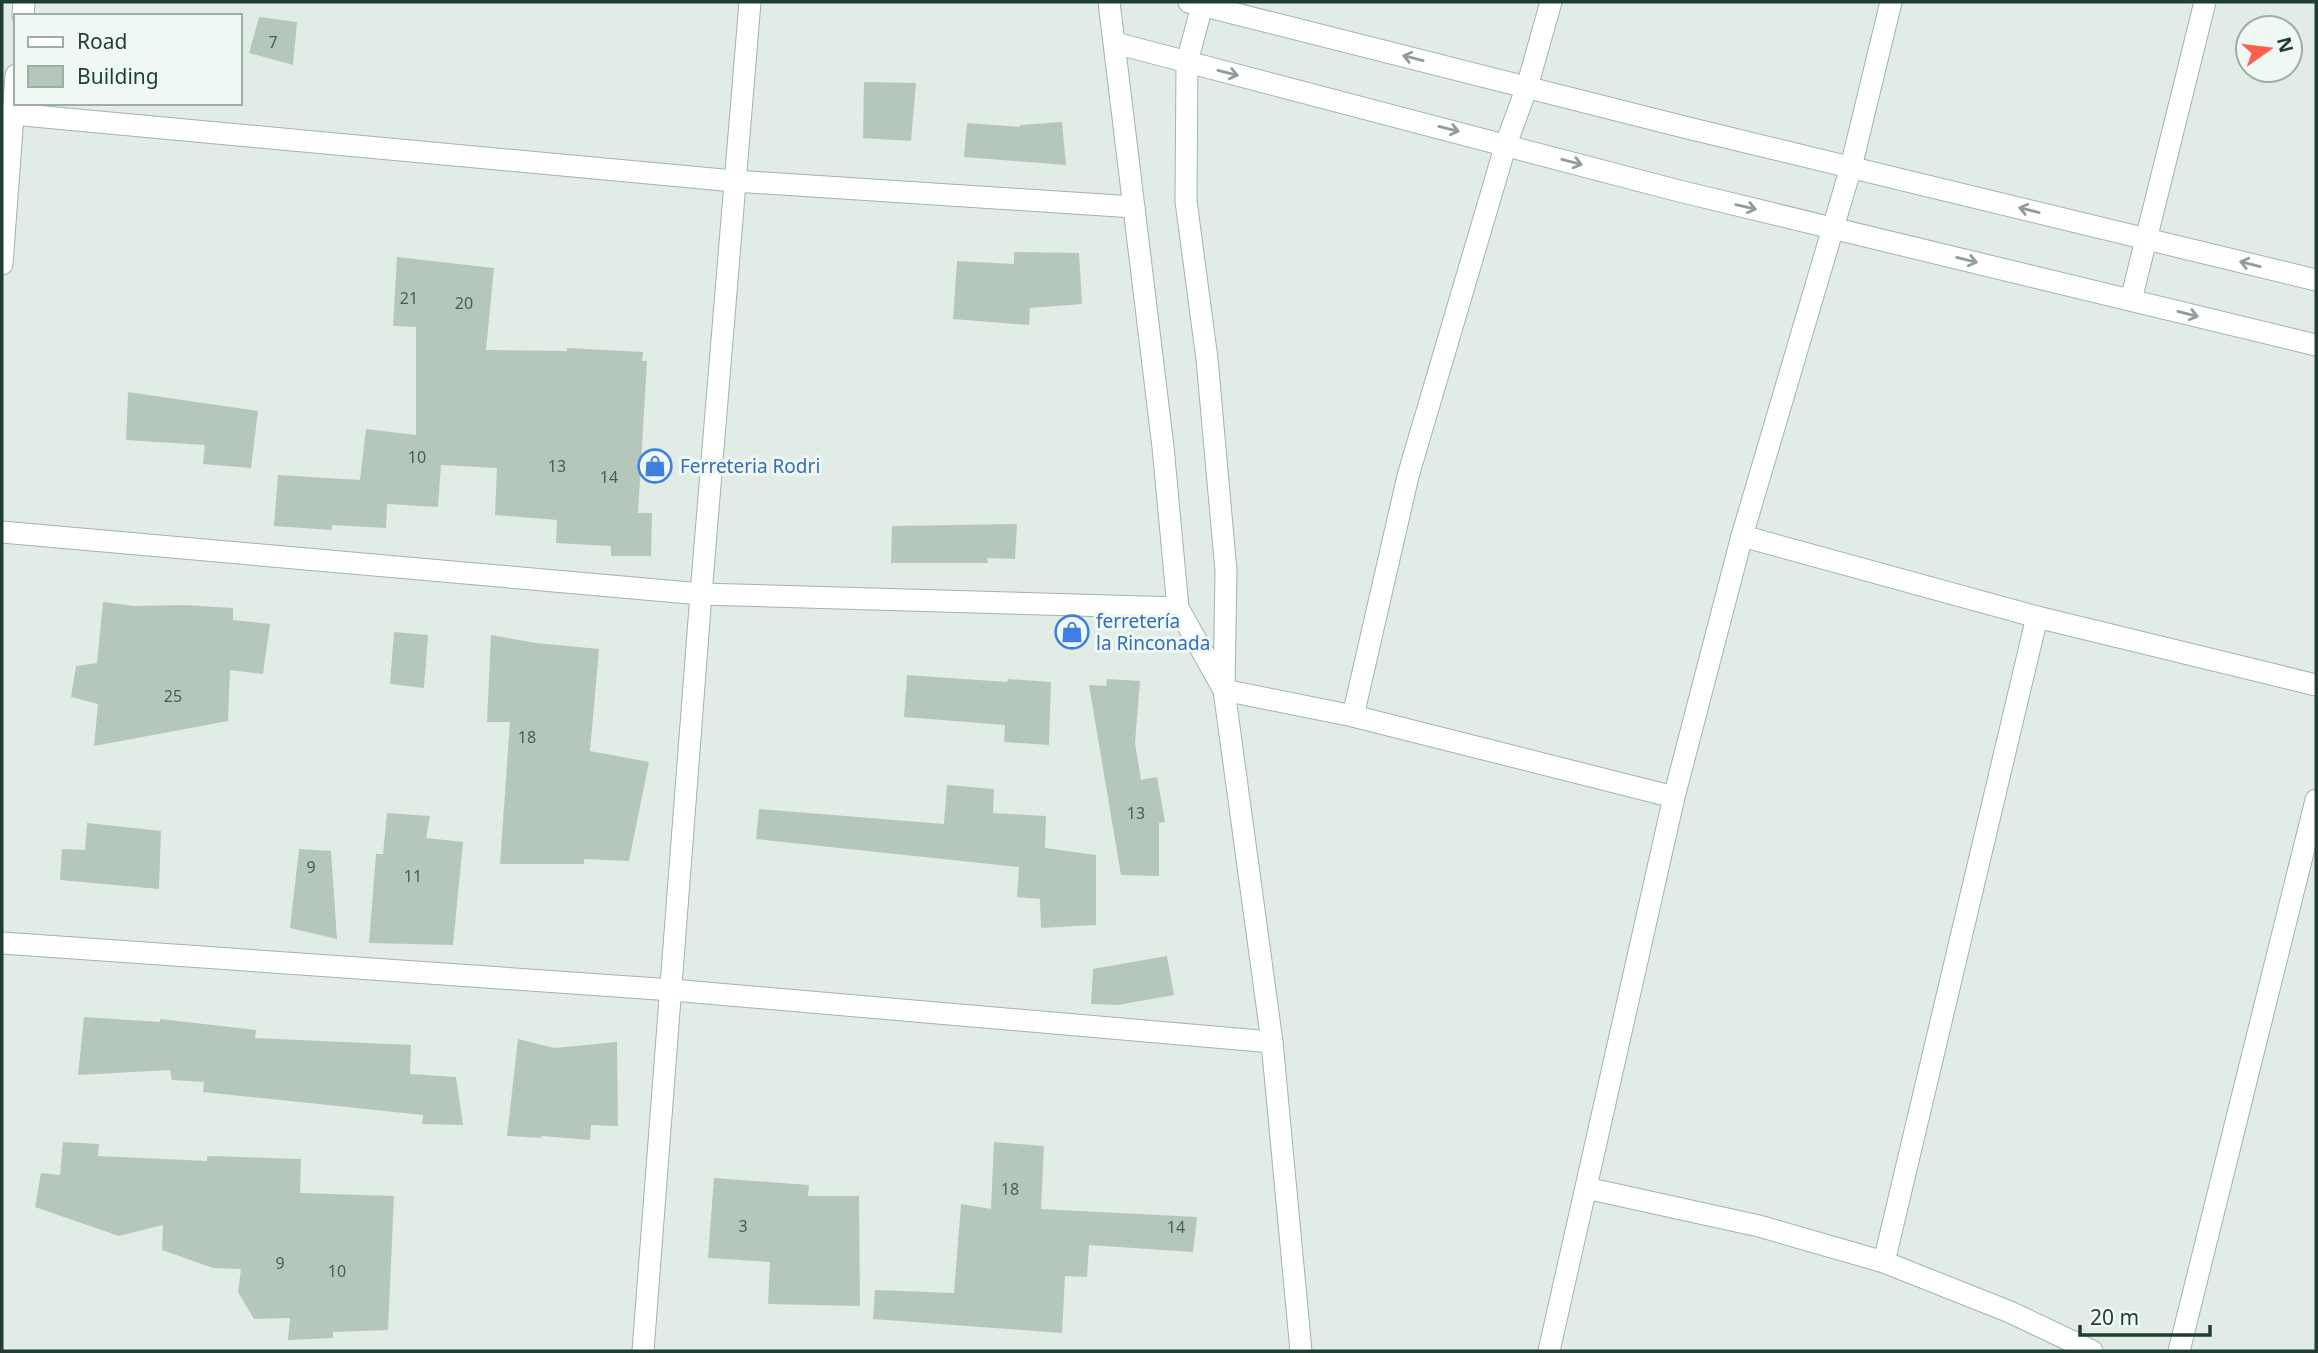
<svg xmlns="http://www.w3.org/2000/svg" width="2318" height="1353" viewBox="0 0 2318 1353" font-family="'Noto Sans',sans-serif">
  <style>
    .building { fill: #b5c7bd }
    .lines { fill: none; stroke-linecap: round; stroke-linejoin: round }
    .minor-casing { stroke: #a2b4ab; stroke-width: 23 }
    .minor { stroke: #fff; stroke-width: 21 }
    .oneway { stroke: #8f9e98 }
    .labels { text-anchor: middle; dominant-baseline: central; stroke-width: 6; stroke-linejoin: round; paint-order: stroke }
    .number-label { font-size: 16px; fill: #446054 }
    .shop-label { font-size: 19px; fill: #366cbe; stroke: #f0f8f3; text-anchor: start }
  </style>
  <rect width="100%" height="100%" fill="#e0ece5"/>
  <g class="building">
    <path d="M259 17 297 22 293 65 249 53Z"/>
    <path d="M864 82 916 83 911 141 863 138Z"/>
    <path d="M1062 122 1066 165 964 157 967 123 1020 127V125Z"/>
    <path d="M1014 252 1079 253 1082 304 1030 308 1029 325 953 319 957 261 1014 264Z"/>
    <path d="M397 257 494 268 486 350 567 351V348L643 352 642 361H647L638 513H652L651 556H611V546L556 543 557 520 495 515 497 468 441 465 438 507 387 504 386 528 332 525V530L274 526 278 475 360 480 366 429 416 435V327L393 326Z"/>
    <path d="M128 392 258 411 251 468 203 464 205 445 126 440Z"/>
    <path d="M1017 524 1015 559 987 558 988 563H891L892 526Z"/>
    <path d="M103 602 134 606 184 605 233 608V620L270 624 263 674 230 670 228 721 94 746 98 704 71 697 76 666 97 663Z"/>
    <path d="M394 632 428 635 424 688 390 684Z"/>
    <path d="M491 635 536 643 599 649 590 751 649 762 629 861 584 859V864H500L510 722H487Z"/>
    <path d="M907 675 1007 682 1008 679 1051 682 1049 745 1004 742 1005 725 904 717Z"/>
    <path d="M1107 679 1140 681 1135 743 1141 780 1157 777 1165 822 1159 823V876L1121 875 1089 685 1106 686Z"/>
    <path d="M947 785 994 789 993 813 1046 816 1045 848 1096 855V925L1041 928 1040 899 1017 897 1019 867 756 839 759 809 944 824Z"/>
    <path d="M387 813 430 816 426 838 463 842 453 945 369 943 376 854H383Z"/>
    <path d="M87 823 161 831 159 889 60 880 62 849 85 850Z"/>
    <path d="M299 849 331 851 337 939 290 928Z"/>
    <path d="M1167 956 1174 995 1118 1005 1091 1004 1093 969Z"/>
    <path d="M84 1017 160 1022V1019L256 1030 255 1038 411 1045 410 1074 456 1077 463 1125 422 1124 423 1115 203 1092 204 1082 172 1080 170 1070 78 1075Z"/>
    <path d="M518 1039 554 1048 617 1042 618 1126 591 1125 590 1140 542 1136 541 1138 507 1136Z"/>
    <path d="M63 1142 99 1144 98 1156 207 1161V1156L301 1159 300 1193 394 1196 388 1330 333 1332V1338L288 1340 290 1318 254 1319 238 1292 241 1269 213 1268 162 1250 163 1225 119 1236 35 1207 41 1173 60 1175Z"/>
    <path d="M994 1142 1044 1146 1041 1209 1197 1217 1193 1252 1089 1245 1087 1277 1065 1276 1062 1333 873 1319 875 1290 954 1293 961 1204 991 1209Z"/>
    <path d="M714 1178 809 1185 808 1196H859L860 1306 768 1304 770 1262 708 1258Z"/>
  </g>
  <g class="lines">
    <defs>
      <g id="minor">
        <path d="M1109 2 1163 447 1178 608 1224 690 1272 1042 1301 1351"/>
        <path d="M1189 2 1688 128 2316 280"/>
        <path d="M1203 2 1187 62 1186 201 1207 359 1226 571 1224 690 1353 716 1674 797"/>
        <path d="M23 16 24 2"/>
        <path d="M1115 43 1679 191 2316 345"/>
        <path d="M2 113 734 181 1134 207"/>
        <path d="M2 264 16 75"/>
        <path d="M2131 300 2205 2"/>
        <path d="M2 532 701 594 1178 608"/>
        <path d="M1742 536 2037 617 2316 685"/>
        <path d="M1353 716 1408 476 1506 144 1527 87 1551 2"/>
        <path d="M2 943 672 990 1272 1042"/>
        <path d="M1586 1188 1759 1226 1884 1262 2010 1312 2092 1351"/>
        <path d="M1884 1262 2037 617"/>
        <path d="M643 1351 701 594 750 2"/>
        <path d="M1549 1351 1674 797 1742 536 1851 167 1891 2"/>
        <path d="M2179 1351 2316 800"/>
      </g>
    </defs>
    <use href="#minor" class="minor-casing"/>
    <use href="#minor" class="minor"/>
  </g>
  <defs><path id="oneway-shaft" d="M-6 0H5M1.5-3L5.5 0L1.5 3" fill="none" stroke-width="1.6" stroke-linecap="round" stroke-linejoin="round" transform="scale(1.75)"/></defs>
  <g class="oneway">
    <use href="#oneway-shaft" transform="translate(1413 58) rotate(-166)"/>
    <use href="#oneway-shaft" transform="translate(1228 73) rotate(14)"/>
    <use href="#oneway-shaft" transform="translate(1449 129) rotate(14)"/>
    <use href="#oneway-shaft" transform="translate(1572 162) rotate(15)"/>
    <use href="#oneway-shaft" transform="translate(1746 207) rotate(13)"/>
    <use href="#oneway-shaft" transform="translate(2029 210) rotate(-166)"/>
    <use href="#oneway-shaft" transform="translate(1967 260) rotate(14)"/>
    <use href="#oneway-shaft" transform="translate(2250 264) rotate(-166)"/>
    <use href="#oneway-shaft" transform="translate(2188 314) rotate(14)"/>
  </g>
  <defs>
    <symbol id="shop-ring" viewBox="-11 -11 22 22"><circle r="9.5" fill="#f0f8f3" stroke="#3f7fe0" stroke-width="1.5"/><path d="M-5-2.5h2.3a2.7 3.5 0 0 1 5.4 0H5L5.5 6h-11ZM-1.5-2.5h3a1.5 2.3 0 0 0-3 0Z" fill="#3f7fe0"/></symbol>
  </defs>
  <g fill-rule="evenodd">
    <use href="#shop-ring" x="636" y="447" width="38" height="38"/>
    <use href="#shop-ring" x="1053" y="613" width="38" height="38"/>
  </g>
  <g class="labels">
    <g class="number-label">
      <text x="273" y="42">7</text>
      <text x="409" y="298">21</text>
      <text x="464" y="303">20</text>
      <text x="417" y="457">10</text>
      <text x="557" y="466">13</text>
      <text x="609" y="477">14</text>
      <text x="173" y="696">25</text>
      <text x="527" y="737">18</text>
      <text x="1136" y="813">13</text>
      <text x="311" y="867">9</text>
      <text x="413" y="876">11</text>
      <text x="1010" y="1189">18</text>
      <text x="743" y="1226">3</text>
      <text x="1176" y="1227">14</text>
      <text x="280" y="1263">9</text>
      <text x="337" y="1271">10</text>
    </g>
    <g class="shop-label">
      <text x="680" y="466">Ferreteria Rodri</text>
      <text x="1096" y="621">ferretería<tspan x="1096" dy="22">la Rinconada</tspan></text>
    </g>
  </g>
  <rect width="2318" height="1353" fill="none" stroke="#1f3e31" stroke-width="7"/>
  <rect x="14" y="14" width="228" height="91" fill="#f0f8f3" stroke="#9caea5" stroke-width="2"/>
  <rect x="28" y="37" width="35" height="10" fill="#ffffff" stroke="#9caea5" stroke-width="2"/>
  <text x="77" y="49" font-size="21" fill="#1f3e31">Road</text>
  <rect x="28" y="66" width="35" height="21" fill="#b5c7bd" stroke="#9caea5" stroke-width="2"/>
  <text x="77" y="84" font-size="21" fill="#1f3e31">Building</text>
  <g transform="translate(2269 49) rotate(76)"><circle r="33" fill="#f0f8f3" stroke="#9caea5" stroke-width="2"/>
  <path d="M0-5L12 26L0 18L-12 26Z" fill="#fe5e4c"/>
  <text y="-10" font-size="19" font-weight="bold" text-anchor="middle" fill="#1f3e31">N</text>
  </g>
  <path d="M2080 1325v10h130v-10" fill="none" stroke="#1f3e31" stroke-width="3.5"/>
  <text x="2090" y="1325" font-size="21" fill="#1f3e31" stroke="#f0f8f3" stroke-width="5" paint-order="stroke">20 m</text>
</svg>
